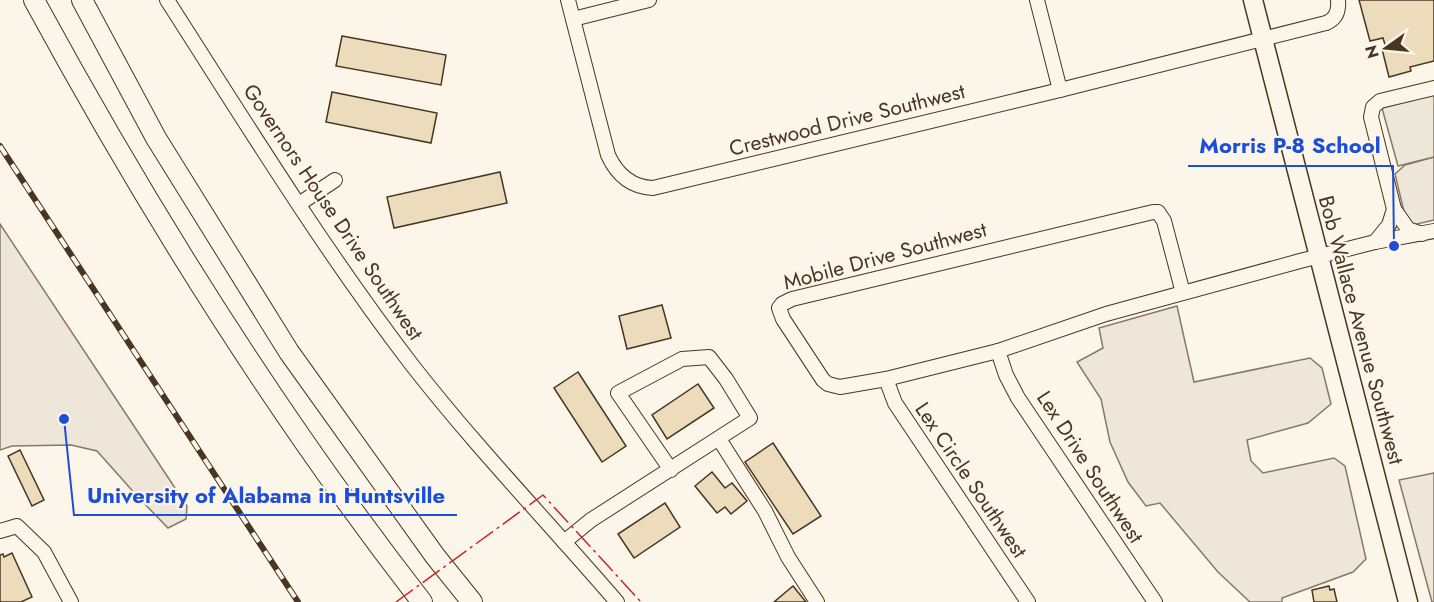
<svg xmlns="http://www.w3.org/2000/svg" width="1434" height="602" viewBox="0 0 1434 602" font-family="Jost,sans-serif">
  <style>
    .green { fill: #ede6d9; stroke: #887966; stroke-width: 1.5 }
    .parking { fill: #ede7d9; stroke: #887966; stroke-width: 1.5 }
    .building { fill: #ecdcbc; stroke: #4a3520; stroke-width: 1.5 }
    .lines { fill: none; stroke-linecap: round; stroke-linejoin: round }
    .minor-casing { stroke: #4a3520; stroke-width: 16 }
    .major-casing { stroke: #4a3520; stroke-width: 21 }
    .highway-casing { stroke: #4a3520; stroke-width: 22 }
    .minor { stroke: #fbf6e9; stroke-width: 14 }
    .major { stroke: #fbf6e9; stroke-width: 18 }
    .highway { stroke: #fbf6e9; stroke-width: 20 }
    .rail-casing { stroke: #4a3520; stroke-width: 6 }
    .rail { stroke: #fbf6e9; stroke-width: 4; stroke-dasharray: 11; stroke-linecap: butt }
    .power { stroke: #c62828; stroke-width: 1.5; stroke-dasharray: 21 4.5 3 4.5; stroke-linecap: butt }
    .labels { text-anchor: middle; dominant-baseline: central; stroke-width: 4.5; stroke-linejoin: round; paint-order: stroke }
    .street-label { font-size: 21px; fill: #4a3520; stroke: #fbf6e9 }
    .leader { fill: none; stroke: #1d4ed8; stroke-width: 2 }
    .callout-dot { fill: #1d4ed8; stroke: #fbf6e9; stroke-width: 2 }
    .callout-label { font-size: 22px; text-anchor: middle; font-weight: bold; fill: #1d4ed8; stroke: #fbf6e9; stroke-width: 4.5; stroke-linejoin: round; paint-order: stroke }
  </style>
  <rect width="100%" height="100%" fill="#fbf6e9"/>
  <g class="green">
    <path d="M1434 157V220L1413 225 1406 220 1395 174 1405 165Z"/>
    <path d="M0 224 187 506 186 519 168 528 138 497 97 451 71 445 12 446 0 450Z"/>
    <path d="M1177 306 1194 382 1310 358 1322 368 1331 404 1308 423 1247 440 1251 461 1263 473 1334 458 1345 466 1366 559 1353 572 1282 598V602H1250L1218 572 1160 503 1146 506 1128 482 1110 442 1101 399 1077 362 1103 348 1099 328Z"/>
    <path d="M1434 473V602H1432L1399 480Z"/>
  </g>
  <path class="parking" d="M1434 94V157L1398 166 1382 108Z"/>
  <g class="building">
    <path d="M1359 0H1434V61L1410 67 1411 71 1389 77 1382 49 1386 48 1383 38 1370 41Z"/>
    <path d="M342 36 446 55 441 85 336 66Z"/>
    <path d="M332 92 437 113 431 143 326 122Z"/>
    <path d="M500 172 507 203 394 228 387 197Z"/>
    <path d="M662 305 671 338 627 349 619 316Z"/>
    <path d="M578 372 626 446 602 462 554 388Z"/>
    <path d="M698 384 714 408 667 439 652 415Z"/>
    <path d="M773 443 821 516 793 534 745 462Z"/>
    <path d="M20 450 44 500 32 506 8 456Z"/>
    <path d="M712 472 725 488 732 483 747 501 731 514 725 507 717 513 695 486Z"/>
    <path d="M665 503 680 527 634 558 618 534Z"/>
    <path d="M12 553 32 597 21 602H0V555L3 554 4 557Z"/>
    <path d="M793 586 806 602H774Z"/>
    <path d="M1329 586 1330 590 1334 589 1337 602H1314L1312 590Z"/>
  </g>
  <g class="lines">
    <defs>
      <g id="minor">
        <path d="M167 0C246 123 323 249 412 365 476 447 549 523 617 602"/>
        <path d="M568 0 608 155C617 175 631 187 653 188L1060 90 1326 23C1336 19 1339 11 1338 0"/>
        <path d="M1037 0 1060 90"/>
        <path d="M573 19 649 0"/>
        <path d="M299 204 335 180"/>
        <path d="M1394 209 1408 229 1422 234"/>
        <path d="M1375 242 1389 225 1394 209 1371 117 1373 107 1380 101 1434 88"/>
        <path d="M1183 293 1164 221 1158 212H1153L792 299 782 304 779 308 783 319 823 380 828 384 840 387 886 379 998 351 1106 314 1300 261 1375 242 1434 231"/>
        <path d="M998 351 1006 375 1018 398 1155 602"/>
        <path d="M886 379 895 403 1028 602"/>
        <path d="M719 439 765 511 788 557 817 602"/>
        <path d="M0 531 17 526 44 552 71 602"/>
        <path d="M564 542 591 520 750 418 726 379 709 357 682 359 618 393 671 470"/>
      </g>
      <path id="major" d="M1253 0 1408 602"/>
      <g id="highway">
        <path d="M34 0C148 210 275 413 422 602"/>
        <path d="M82 0 156 138 289 352 435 556 472 602"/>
      </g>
    </defs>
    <use href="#minor" class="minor-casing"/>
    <use href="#major" class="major-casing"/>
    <use href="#highway" class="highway-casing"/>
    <use href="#minor" class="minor"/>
    <use href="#major" class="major"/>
    <use href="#highway" class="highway"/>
    <defs>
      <path id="rail" d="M0 146 298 602"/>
    </defs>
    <use href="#rail" class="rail-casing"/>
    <use href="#rail" class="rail"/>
    <path class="power" d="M396 602 543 495 641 602"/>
  </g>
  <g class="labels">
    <g class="street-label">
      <text transform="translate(847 120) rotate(-14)">Crestwood Drive Southwest</text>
      <text transform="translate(333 212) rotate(56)">Governors House Drive Southwest</text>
      <text transform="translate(885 256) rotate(-15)">Mobile Drive Southwest</text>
      <text transform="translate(1361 330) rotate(75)">Bob Wallace Avenue Southwest</text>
      <text transform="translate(1090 467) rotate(57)">Lex Drive Southwest</text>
      <text transform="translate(971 480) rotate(56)">Lex Circle Southwest</text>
    </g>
  </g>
  <path class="leader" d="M1394 246L1393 166H1188M64 419L74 515H457"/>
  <g class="callout-dot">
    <circle cx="1394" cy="246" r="6"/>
    <circle cx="64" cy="419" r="6"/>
  </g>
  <g class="callout-label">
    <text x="1290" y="153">Morris P-8 School</text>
    <text x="266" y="503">University of Alabama in Huntsville</text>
  </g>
  <g transform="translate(1386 48) rotate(255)" stroke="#fbf6e9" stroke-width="4.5" paint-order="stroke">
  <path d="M0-4.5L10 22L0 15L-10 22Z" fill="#4a3520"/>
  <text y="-9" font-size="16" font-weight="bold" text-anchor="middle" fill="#4a3520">N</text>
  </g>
</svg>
